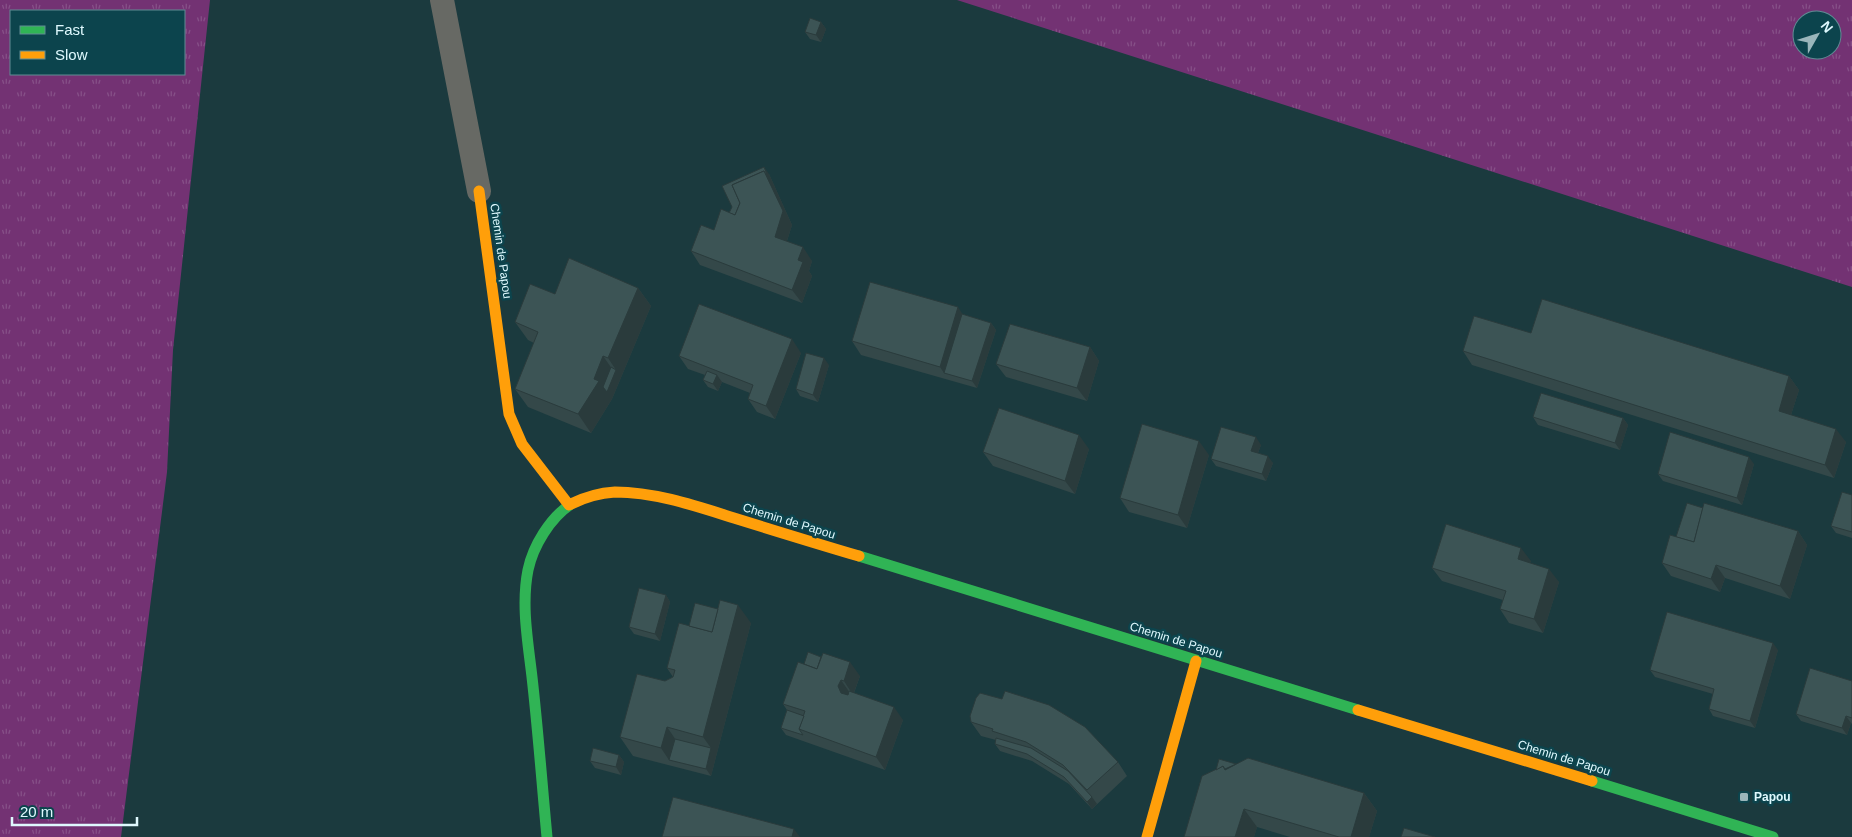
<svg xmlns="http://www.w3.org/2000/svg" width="1852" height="837" viewBox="0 0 1852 837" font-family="Helvetica,sans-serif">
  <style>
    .grass { fill: url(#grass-tufts); fill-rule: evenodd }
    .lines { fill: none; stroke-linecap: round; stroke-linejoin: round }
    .lane { stroke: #676964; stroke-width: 24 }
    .fast { stroke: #30b455; stroke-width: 11 }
    .slow { stroke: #ff9f0a; stroke-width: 11 }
    .wall { fill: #344849 }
    .shaded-wall { fill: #2a3b3c }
    .building { fill: #3c5455; stroke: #2a3b3c }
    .poi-dot { fill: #9ab6bb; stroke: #0c444d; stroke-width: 2 }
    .labels { text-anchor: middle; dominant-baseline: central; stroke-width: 5; stroke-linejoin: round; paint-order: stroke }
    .street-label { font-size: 12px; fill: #dff9fe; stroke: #0c444d }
    .poi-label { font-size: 12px; font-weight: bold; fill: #dff9fe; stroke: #0c444d; text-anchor: start }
  </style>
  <defs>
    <pattern id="grass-tufts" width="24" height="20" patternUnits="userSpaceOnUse" patternTransform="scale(1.25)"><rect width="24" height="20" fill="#733273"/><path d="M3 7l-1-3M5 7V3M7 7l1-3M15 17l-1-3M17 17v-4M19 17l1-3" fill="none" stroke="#865088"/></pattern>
  </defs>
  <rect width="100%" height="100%" fill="#1b3a3e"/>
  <g class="grass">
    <path d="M0 0H210L173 350 167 472 121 837H0ZM11 11H184V74H11Z"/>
    <path d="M957 0H1852V287ZM1802 20H1832V50H1802Z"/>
  </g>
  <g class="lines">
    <path class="lane" d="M442 0 479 191"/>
    <g class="fast">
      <path d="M859 556 1358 710"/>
      <path d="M1592 781 1773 837"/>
      <path d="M547 837C542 784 538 730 532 677 528 642 521 605 528 570 533 546 550 518 571 504"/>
    </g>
    <g class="slow">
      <path d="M479 191 509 414 522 444 569 505"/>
      <path d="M571 504C585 497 599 493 615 492 655 492 696 506 734 518 776 531 818 544 859 556"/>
      <path d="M1358 710 1592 781"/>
      <path d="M1147 837 1196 661"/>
    </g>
  </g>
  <g class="wall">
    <path d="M821 22 826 29 821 42 810 39 805 32Z"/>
    <path d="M769 174 792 225 787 241 812 261 809 271 812 276 802 303 700 265 691 251 714 230 729 213Z"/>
    <path d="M638 288 651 306 612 399 591 433 528 407 515 389 534 343 528 340 515 322 555 294Z"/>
    <path d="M962 314 991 323 996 330 977 388 861 355 852 341Z"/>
    <path d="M1531 333 1789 376 1799 390 1791 415 1846 442 1834 478 1472 365 1463 351Z"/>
    <path d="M1090 347 1099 361 1087 401 1006 377 996 364Z"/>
    <path d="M801 353 775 419 757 412 748 399 750 393 722 382 718 391 708 387 703 380 705 375 688 369 679 356Z"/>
    <path d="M829 365 818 402 800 396 796 389Z"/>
    <path d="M1533 417 1623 418 1628 425 1620 450 1538 425Z"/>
    <path d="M1261 445 1258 453 1273 463 1266 481 1216 466 1211 459Z"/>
    <path d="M1089 449 1075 494 993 466 983 452Z"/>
    <path d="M1209 455 1187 528 1129 512 1120 498Z"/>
    <path d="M1754 464 1742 505 1663 481 1658 474Z"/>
    <path d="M1852 495V538L1836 533 1831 526Z"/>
    <path d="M1703 508 1798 531 1807 545 1790 599 1725 578 1720 592 1671 576 1662 563 1676 537Z"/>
    <path d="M1531 561 1530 563 1559 582 1543 633 1509 623 1500 609 1503 600 1442 581 1432 568Z"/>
    <path d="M666 595 670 602 660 641 634 634 629 627Z"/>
    <path d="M751 623 711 776 633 756 620 737 665 681 673 677 667 668 689 626Z"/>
    <path d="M1778 650 1755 728 1713 716 1709 709 1713 694 1655 677 1650 670Z"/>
    <path d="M804 664 860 676 854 693 903 720 885 770 786 735 781 728 787 710 783 704Z"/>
    <path d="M1852 681V724L1851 723 1847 735 1801 721 1796 714Z"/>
    <path d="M971 722 1118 762 1127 776 1092 809 1069 784 1032 761 1000 751 995 744 996 740 981 736Z"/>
    <path d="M619 755 624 762 621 775 595 768 590 761Z"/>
    <path d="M1236 764 1364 793 1377 811 1369 837H1290L1257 827 1254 837H1184Z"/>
  </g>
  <g class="shaded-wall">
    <path d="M821 22 826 29 821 42 816 35Z"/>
    <path d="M764 167 769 174 792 225 784 250 775 237 764 171Z"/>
    <path d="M803 247 812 261 809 271 812 276 802 303 792 290 798 260Z"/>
    <path d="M638 288 651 306 612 399 591 433 578 414 603 356 615 373 616 370 608 358Z"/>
    <path d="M958 307 967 321 944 373 940 367Z"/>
    <path d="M991 323 996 330 977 388 972 381Z"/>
    <path d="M792 339 801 353 775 419 766 406Z"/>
    <path d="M1090 347 1099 361 1087 401 1077 388Z"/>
    <path d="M824 358 829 365 818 402 813 395Z"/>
    <path d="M717 375 722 382 718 391 713 384Z"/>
    <path d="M1789 376 1799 390 1788 424 1779 411Z"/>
    <path d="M1623 418 1628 425 1620 450 1615 443Z"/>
    <path d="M1836 429 1846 442 1834 478 1825 465Z"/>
    <path d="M1079 435 1089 449 1075 494 1065 481Z"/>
    <path d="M1256 437 1261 445 1256 458 1251 451Z"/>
    <path d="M1199 441 1209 455 1187 528 1178 515Z"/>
    <path d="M1268 456 1273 463 1266 481 1262 474Z"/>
    <path d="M1749 457 1754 464 1742 505 1737 498Z"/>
    <path d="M1798 531 1807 545 1790 599 1780 586Z"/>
    <path d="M1521 548 1531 561 1527 572 1518 559Z"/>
    <path d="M1716 565 1725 578 1720 592 1711 579Z"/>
    <path d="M1549 569 1559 582 1543 633 1534 619Z"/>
    <path d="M666 595 670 602 660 641 655 634Z"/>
    <path d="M738 605 751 623 711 776 706 769 711 748 703 737Z"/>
    <path d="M1773 643 1778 650 1755 728 1750 721Z"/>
    <path d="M850 662 860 676 853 695 844 681Z"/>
    <path d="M841 680 850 693 848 699 841 693 838 686Z"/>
    <path d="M894 707 903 720 885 770 876 757Z"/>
    <path d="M1846 716 1851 723 1847 735 1842 728Z"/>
    <path d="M667 727 680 746 669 760 661 748Z"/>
    <path d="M619 755 624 762 621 775 616 767Z"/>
    <path d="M1364 793 1377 811 1369 837H1351Z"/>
    <path d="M1092 797 1097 804 1092 809 1087 802Z"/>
    <path d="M1244 809 1257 827 1254 837H1235Z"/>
    <path d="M794 829 800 837H792Z"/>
  </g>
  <g class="building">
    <path d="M810 18 821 22 816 35 805 32Z"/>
    <path d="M764 167 768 177 764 171 732 185 740 203 735 215 729 213 732 207 722 186Z"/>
    <path d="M764 171 783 211 775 237 803 247 798 260 803 262 792 290 691 251 701 225 714 230 721 209 735 215 740 203 732 185Z"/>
    <path d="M569 258 638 288 608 358 603 356 594 379 599 381 578 414 515 389 538 332 515 322 530 284 555 294Z"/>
    <path d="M870 282 958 307 940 367 852 341Z"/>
    <path d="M1542 299 1789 376 1779 411 1836 429 1825 465 1463 351 1474 316 1531 333Z"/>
    <path d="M699 304 792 339 766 406 748 399 753 385 679 356Z"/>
    <path d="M962 314 991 323 972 381 944 373Z"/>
    <path d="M1010 324 1090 347 1077 388 996 364Z"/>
    <path d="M806 353 824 358 813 395 796 389Z"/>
    <path d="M611 367 616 370 607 392 603 387Z"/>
    <path d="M707 371 717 375 713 384 703 380Z"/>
    <path d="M1541 393 1623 418 1615 443 1533 417Z"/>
    <path d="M999 408 1079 435 1065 481 983 452Z"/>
    <path d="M1142 424 1199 441 1178 515 1120 498Z"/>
    <path d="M1221 427 1256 437 1251 451 1268 456 1262 474 1211 459Z"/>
    <path d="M1670 432 1749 457 1737 498 1658 474Z"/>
    <path d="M1842 492 1852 495V532L1831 526Z"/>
    <path d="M1687 503 1703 508 1694 542 1676 537Z"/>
    <path d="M1704 503 1798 531 1780 586 1716 565 1711 579 1662 563 1670 535 1694 542Z"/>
    <path d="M1446 524 1521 548 1518 559 1549 569 1534 619 1500 609 1506 591 1432 568Z"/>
    <path d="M639 588 666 595 655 634 629 627Z"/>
    <path d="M720 600 738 605 703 737 667 727 661 748 620 737 637 674 665 681 673 677 675 670 667 668 679 623 712 632Z"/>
    <path d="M695 603 718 609 712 632 689 626Z"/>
    <path d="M1667 612 1773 643 1750 721 1709 709 1714 689 1650 670Z"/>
    <path d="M808 652 821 657 817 669 804 664Z"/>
    <path d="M823 653 850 662 844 681 841 680 838 686 841 693 848 695 849 691 894 707 876 757 799 729 805 711 783 704 798 662 817 669Z"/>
    <path d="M1810 668 1852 681V718L1846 716 1842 728 1796 714Z"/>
    <path d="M1005 691 1049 705 1085 727 1118 762 1087 790 1063 765 1026 742 992 731 993 729 971 722 970 716 976 698 980 693 1002 699Z"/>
    <path d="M787 710 804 716 799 729 803 735 781 728Z"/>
    <path d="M996 738 1031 748 1068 771 1092 797 1087 802 1064 777 1027 754 995 744Z"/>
    <path d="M675 739 711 748 706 769 669 760Z"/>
    <path d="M593 748 619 755 616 767 590 761Z"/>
    <path d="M1248 758 1364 793 1351 837H1339L1244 809 1235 837H1184L1202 776 1223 766 1225 770Z"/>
    <path d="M1219 759 1236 764 1225 769 1223 766 1216 770Z"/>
    <path d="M673 797 794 829 792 837H662Z"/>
    <path d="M1404 828 1435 837H1401Z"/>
  </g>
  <rect class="poi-dot" x="1739" y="792" width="10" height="10" rx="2.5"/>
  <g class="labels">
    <g class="street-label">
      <text transform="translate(501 251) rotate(82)">Chemin de Papou</text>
      <text transform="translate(789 521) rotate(17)">Chemin de Papou</text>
      <text transform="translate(1176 640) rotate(17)">Chemin de Papou</text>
      <text transform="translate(1564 758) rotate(17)">Chemin de Papou</text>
    </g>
    <g class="poi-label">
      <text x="1754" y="797">Papou</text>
    </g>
  </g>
  <rect x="10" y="10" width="175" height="65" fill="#0c444d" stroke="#608c94"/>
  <rect x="20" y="26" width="25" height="8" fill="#30b455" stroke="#608c94"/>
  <text x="55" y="35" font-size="15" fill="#dff9fe">Fast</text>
  <rect x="20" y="51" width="25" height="8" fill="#ff9f0a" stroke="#608c94"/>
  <text x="55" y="60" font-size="15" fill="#dff9fe">Slow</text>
  <g transform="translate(1817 35) rotate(51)"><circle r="24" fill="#0c444d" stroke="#608c94"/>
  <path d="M0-4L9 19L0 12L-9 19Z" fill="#9ab6bb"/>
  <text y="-8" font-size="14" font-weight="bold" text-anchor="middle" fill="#dff9fe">N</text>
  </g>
  <path d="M12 817v8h125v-8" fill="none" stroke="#dff9fe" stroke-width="2.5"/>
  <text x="20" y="817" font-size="15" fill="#dff9fe" stroke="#0c444d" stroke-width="4" paint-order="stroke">20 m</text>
</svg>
